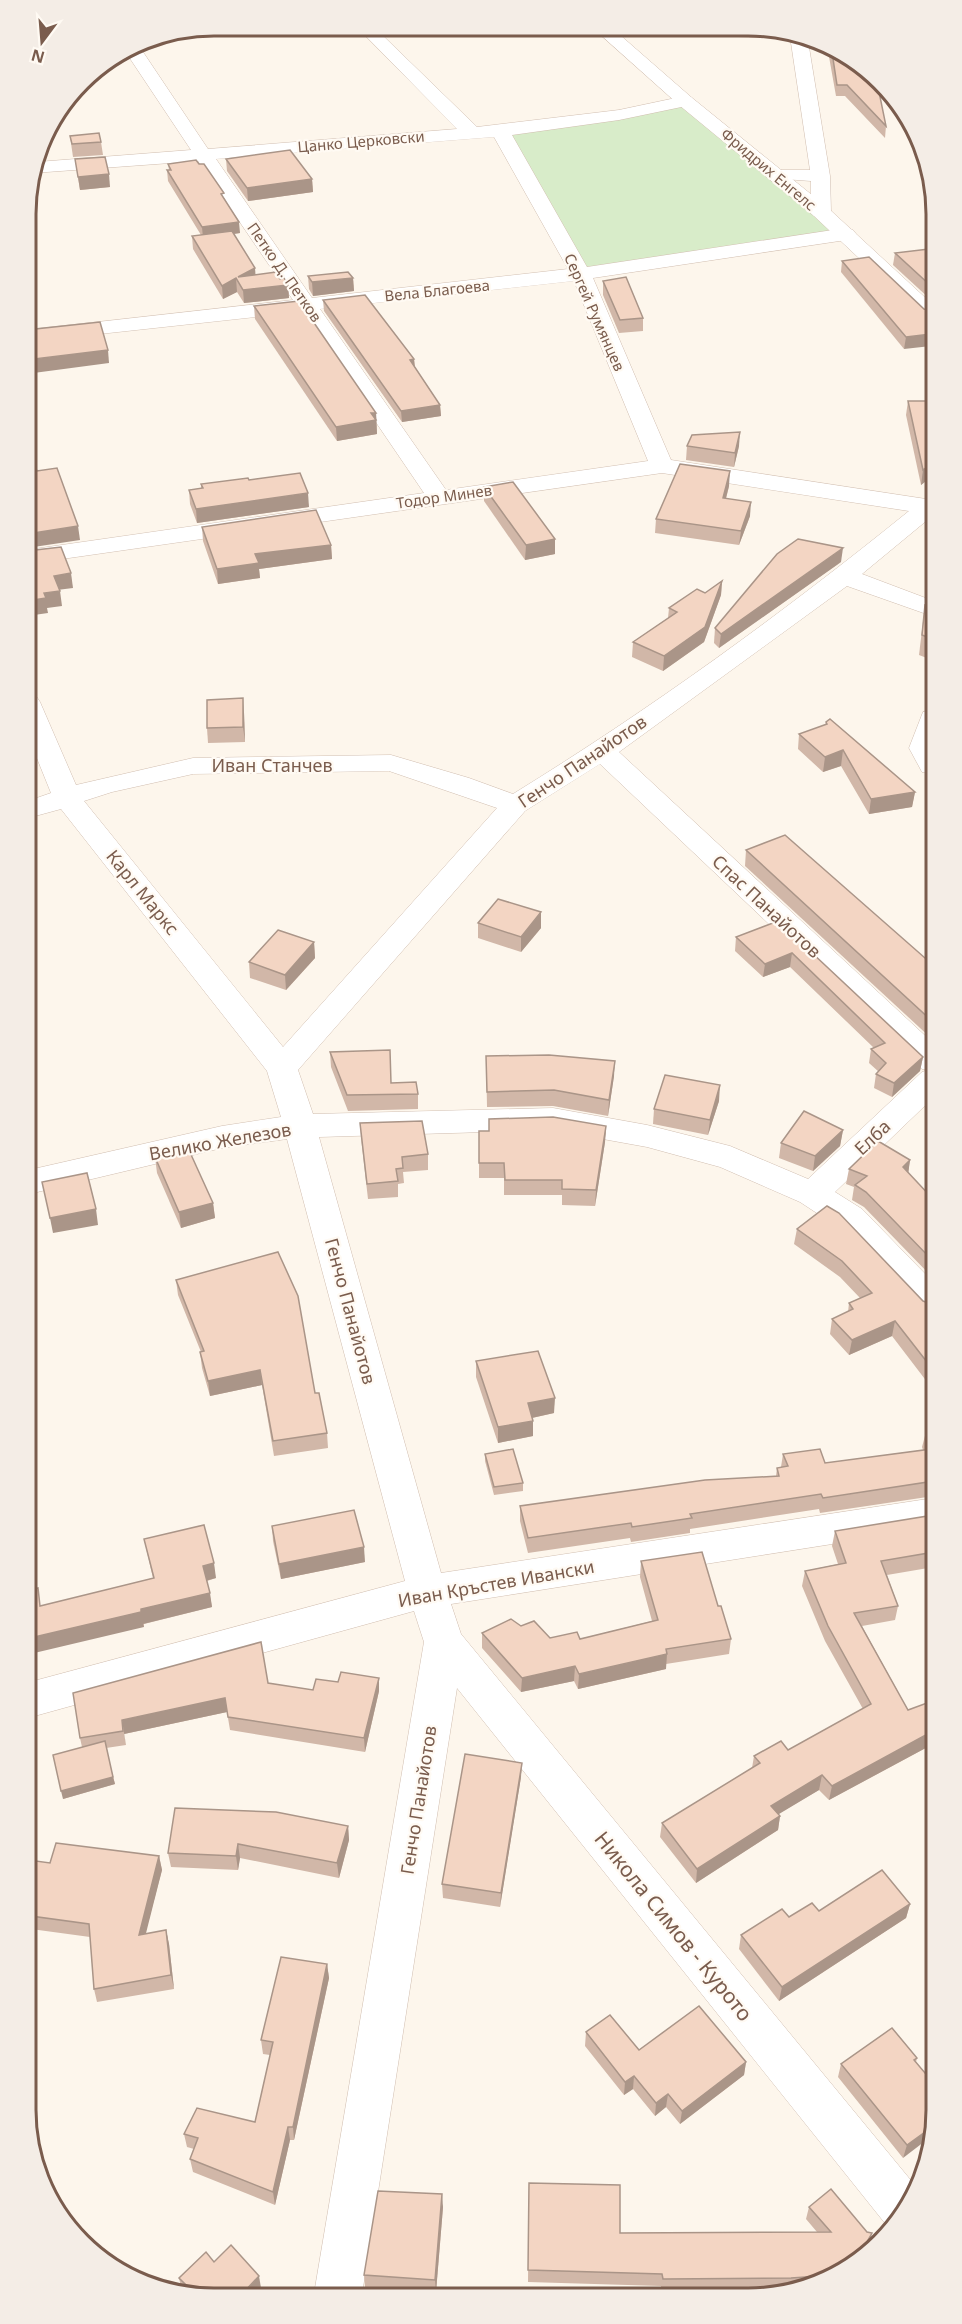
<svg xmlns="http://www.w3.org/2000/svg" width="962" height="2324" viewBox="0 0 962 2324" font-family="'Noto Sans',sans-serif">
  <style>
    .green { fill: #d8ecc9 }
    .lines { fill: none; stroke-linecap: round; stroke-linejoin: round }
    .minor-casing { stroke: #d1beb0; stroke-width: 1 }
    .tertiary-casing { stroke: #d1beb0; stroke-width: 1 }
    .minor { fill: #fff; fill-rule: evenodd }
    .tertiary { fill: #fff; fill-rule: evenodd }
    .wall { fill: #d1b7a8 }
    .shaded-wall { fill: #aa9588 }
    .building { fill: #f3d5c3; stroke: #aa9588; stroke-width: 1.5 }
    .labels { text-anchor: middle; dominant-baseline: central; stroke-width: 4.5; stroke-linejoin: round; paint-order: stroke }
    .far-street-label { font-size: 15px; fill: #7a5c4d; stroke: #fffaf3 }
    .street-label { font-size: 18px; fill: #7a5c4d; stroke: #fffaf3 }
    .near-street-label { font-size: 21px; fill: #7a5c4d; stroke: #fffaf3 }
    .rim { fill: none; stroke: #7a5c4d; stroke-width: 3 }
  </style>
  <rect width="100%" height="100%" fill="#fdf6ec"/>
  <path class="green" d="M685 101 846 234 581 274 500 131Z"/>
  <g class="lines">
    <defs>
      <g id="minor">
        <path d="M356 26 374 27 477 127 619 110 685 96 691 97 694 101 691 105 619 120 512 135 587 267 846 228 853 230 856 234 853 238 846 240 593 278 671 460 926 499 931 498V517L862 574 931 600 932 616 847 586 619 752 933 1043V1098L835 1192 862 1209 934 1283V1319L922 1315 838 1227 800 1202 720 1167 647 1147 553 1130 319 1137 441 1573 934 1498V1528L451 1604 461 1634 918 2189 893 2229 888 2227 457 1688 362 2294H314L424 1642 414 1611 31 1717 30 1682 405 1581 287 1139 222 1148 29 1194V1170L222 1126 281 1117 267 1071 61 809 28 818V801L51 793 28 736 27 694 36 696 40 702 76 785 193 758 391 755 469 778 513 794C651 709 783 613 909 511L662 473 27 564V550L424 493 301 312 26 342V330L293 300 198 161 33 173 37 162 191 150 125 51 137 43 208 149 457 129ZM494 137 568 269 312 298 216 159ZM574 281 648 461 446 490 320 309ZM600 764 922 1069 928 1070 922 1072 808 1179 730 1146 647 1125 553 1108 313 1114 298 1070 525 811ZM389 771 497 808 283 1047 84 801 112 792 193 774Z"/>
        <path d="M792 33 808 41 830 176 831 212 828 216H814L811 212V181L770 178 767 174 770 170H810L790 36Z"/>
        <path d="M932 710V774L922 772 909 748 923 712Z"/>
      </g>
      <path id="tertiary" d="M593 28H612L691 97 828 208 931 303V321L924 319 814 216 679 105Z"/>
    </defs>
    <use href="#minor" class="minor-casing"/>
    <use href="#tertiary" class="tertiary-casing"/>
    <use href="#minor" class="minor"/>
    <use href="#tertiary" class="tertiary"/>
  </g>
  <g class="wall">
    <path d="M629 28 765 29 764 38 635 33Z"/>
    <path d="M828 51 873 73 886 126 885 138 845 96H836Z"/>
    <path d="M70 136 101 142 103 155 73 157Z"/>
    <path d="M75 159 110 187 80 190Z"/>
    <path d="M226 159 312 179 313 192 248 201 227 171Z"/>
    <path d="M168 164H199L225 199 240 233 234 234 255 275 280 279 288 285 289 298 244 303 237 292 223 299 193 249 192 236 201 235 168 181 167 170H169Z"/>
    <path d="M930 249 931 300 893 265 895 253Z"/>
    <path d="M842 261 924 309 904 349 841 272Z"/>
    <path d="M308 276 353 278 354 291 313 296 309 289Z"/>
    <path d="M603 281 643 318V331L619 333 603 295Z"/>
    <path d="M323 300 414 359 415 367 440 405 441 416 402 422 324 311Z"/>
    <path d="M254 306 376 413 377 434 337 441 255 319Z"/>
    <path d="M908 401 931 477 921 485 906 415Z"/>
    <path d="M687 446H739L734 467 686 460Z"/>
    <path d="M249 480 309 507 197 523 190 504 189 490 201 488V484Z"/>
    <path d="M729 486 726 499 750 516 739 545 655 533 656 519Z"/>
    <path d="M484 487 555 539V554L525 560 484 501Z"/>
    <path d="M202 527 331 545 332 559 259 569 260 578 218 584 203 541Z"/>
    <path d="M841 562 719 648 714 643 715 628Z"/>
    <path d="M722 581 721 595 704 642 663 671 632 657 633 642 668 618 669 608 705 593Z"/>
    <path d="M925 605 932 607V660L919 655Z"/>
    <path d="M244 713 245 742 208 743 207 728Z"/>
    <path d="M826 722 915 792 912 807 869 814 841 766 823 772 798 749 799 734 825 725Z"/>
    <path d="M746 850 933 965V1040L745 866Z"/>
    <path d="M778 921 923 1057 920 1071 892 1097 874 1088 876 1074 879 1072 869 1063 871 1049 874 1048 790 967 763 977 735 951 736 937Z"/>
    <path d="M478 923 541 928 521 952 478 938Z"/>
    <path d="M314 942 315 958 286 990 250 978 249 962Z"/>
    <path d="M330 1052 391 1083 418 1094V1109L348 1111 331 1067Z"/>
    <path d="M486 1056 614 1076 608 1116 553 1106 487 1107Z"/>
    <path d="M719 1101 708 1135 653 1124 654 1109Z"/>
    <path d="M933 1117V1140L926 1137 929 1121Z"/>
    <path d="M489 1119 606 1126 605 1142 595 1206 562 1205V1195H504V1178H479V1131H489Z"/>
    <path d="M360 1123 428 1154V1170L403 1172 404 1183 398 1184V1197L368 1199 361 1138Z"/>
    <path d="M843 1130 840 1146 813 1171 779 1158 781 1143Z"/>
    <path d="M155 1157 213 1203 215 1218 181 1228 157 1173Z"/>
    <path d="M910 1160 908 1173 933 1199 934 1279 864 1207 852 1200 854 1187 846 1184 849 1169Z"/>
    <path d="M797 1229 923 1301 934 1305V1391L892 1336 849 1355 830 1334 832 1319 848 1312 849 1303 860 1298 840 1277 794 1244Z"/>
    <path d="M176 1280 315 1393 327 1433 328 1448 274 1456 262 1385 210 1396 202 1368 200 1352H201L178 1295Z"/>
    <path d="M476 1361 554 1413 532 1418 533 1421V1436L498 1443 476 1377Z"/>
    <path d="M934 1431V1496L820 1513 819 1509 690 1529V1533L631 1542 630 1538 528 1553 520 1521V1506L776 1476 777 1468 781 1467 783 1454 825 1463 923 1450 922 1447 926 1432Z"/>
    <path d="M485 1454 523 1483V1491L494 1495 485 1461Z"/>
    <path d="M934 1515V1567L887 1575 898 1606 895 1620 862 1626 908 1710 935 1700V1743L829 1800 819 1790 778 1814 780 1816 778 1830 696 1883 660 1837 662 1823 752 1768 754 1756 788 1750 863 1709 825 1641 802 1586 805 1571 838 1564 832 1546 835 1531Z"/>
    <path d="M272 1526 365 1562 281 1579 273 1541Z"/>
    <path d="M144 1539 216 1578 207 1581 212 1607 144 1624V1627L42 1606 153 1578Z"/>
    <path d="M641 1561 718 1606 731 1639 729 1654 666 1664V1669L578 1689 574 1681 521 1692 482 1648V1633L521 1626 550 1638 580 1639 652 1621 640 1577Z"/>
    <path d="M268 1683 313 1690 379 1691 365 1752 230 1730 227 1712 124 1734 126 1745 106 1748 115 1784 63 1799 82 1747 80 1738Z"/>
    <path d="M521 1777 500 1907 443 1898 442 1884Z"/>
    <path d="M348 1826 349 1840 339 1878 240 1858 238 1870 171 1867 168 1853Z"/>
    <path d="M159 1856 162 1870 145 1934 166 1930 169 1944 174 1989 97 2002 94 1989 90 1937 31 1929V1877L50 1863Z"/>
    <path d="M910 1904 906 1918 779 2001 739 1949 741 1935 789 1917 819 1911Z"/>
    <path d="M327 1964 329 1978 294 2140H290L275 2205 193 2172 190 2159 194 2149 187 2147 184 2134 255 2122 270 2055 263 2054 261 2040Z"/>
    <path d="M586 2032 639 2050 746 2062 744 2075 680 2124 666 2107 655 2116 633 2089 624 2095 585 2046Z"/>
    <path d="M917 2058 916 2062 936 2086 903 2158 838 2077 841 2064Z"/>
    <path d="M529 2183 620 2233 817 2232 806 2219 809 2207 867 2232 872 2233 868 2245 852 2267 804 2289 661 2291V2286L528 2282Z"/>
    <path d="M443 2207 436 2292 365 2287 364 2275Z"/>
    <path d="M179 2278 261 2288 181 2287Z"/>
  </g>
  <g class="shaded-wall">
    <path d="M109 174 110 187 80 190 78 177Z"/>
    <path d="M312 179 313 192 248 201 247 188Z"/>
    <path d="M239 222 240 233 203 238 202 227Z"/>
    <path d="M255 268 256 281 238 277Z"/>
    <path d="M236 278 237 292 223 299 222 286Z"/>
    <path d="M353 278 354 291 313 296 312 282Z"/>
    <path d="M288 285 289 298 244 303 243 290Z"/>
    <path d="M931 334V346L904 349 906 337Z"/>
    <path d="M108 350 109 363 26 374V360Z"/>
    <path d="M414 359 415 370 410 360Z"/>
    <path d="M440 405 441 416 402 422 401 411Z"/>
    <path d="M371 413H376L377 434 337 441 336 427Z"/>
    <path d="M740 432 739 446 734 467 735 453Z"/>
    <path d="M931 465V477L921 485 923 470Z"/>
    <path d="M730 471 729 486 722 513 723 498Z"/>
    <path d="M308 493 309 507 197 523 196 509Z"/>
    <path d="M751 502 750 516 739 545 741 531Z"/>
    <path d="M78 526 80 540 27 548V534Z"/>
    <path d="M555 539V554L525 560 526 545Z"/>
    <path d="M331 545 332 559 259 569 260 578 218 584 217 569 255 554Z"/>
    <path d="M843 548 841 562 719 648 721 634Z"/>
    <path d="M71 573 73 588 57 590 54 576Z"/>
    <path d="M722 581 721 595 704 642 663 671 664 656Z"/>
    <path d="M60 591 62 606 47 608 48 613 27 616V601L44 593Z"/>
    <path d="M243 698 244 713 245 742 243 727Z"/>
    <path d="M843 750 841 766 823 772 825 757Z"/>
    <path d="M915 792 912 807 869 814 871 799Z"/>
    <path d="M541 912V928L521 952V937Z"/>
    <path d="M314 942 315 958 286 990 285 975Z"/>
    <path d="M792 953 790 967 763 977 765 964Z"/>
    <path d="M923 1057 920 1071 892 1097 894 1083Z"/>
    <path d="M615 1061 614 1076 608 1116 609 1100Z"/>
    <path d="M720 1085 719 1101 708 1135 710 1120Z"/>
    <path d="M606 1126 605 1142 595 1206 596 1190Z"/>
    <path d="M843 1130 840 1146 813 1171 815 1156Z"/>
    <path d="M910 1160 908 1175 903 1167Z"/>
    <path d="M213 1203 215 1218 181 1228 179 1212Z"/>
    <path d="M96 1209 98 1225 53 1233 50 1218Z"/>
    <path d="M895 1321 892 1336 849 1355 852 1340Z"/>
    <path d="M260 1370 262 1385 210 1396 208 1381Z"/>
    <path d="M555 1398 554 1413 527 1419 528 1403Z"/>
    <path d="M533 1421V1436L498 1443V1427Z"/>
    <path d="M364 1547 365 1562 281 1579 279 1564Z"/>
    <path d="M214 1563 216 1578 205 1581 203 1566Z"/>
    <path d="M210 1593 212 1607 143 1624 144 1627 30 1654V1638L141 1609Z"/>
    <path d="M667 1654 666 1669 578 1689 579 1674Z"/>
    <path d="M575 1666 574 1681 521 1692 522 1678Z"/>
    <path d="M379 1678V1691L365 1752 364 1738Z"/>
    <path d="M225 1698 227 1712 124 1734 126 1745 122 1720Z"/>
    <path d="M935 1730V1743L829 1800 832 1786Z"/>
    <path d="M522 1763 521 1777 500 1907 501 1893Z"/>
    <path d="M822 1775 819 1790 769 1820 771 1806Z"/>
    <path d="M113 1777 115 1784 63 1799 61 1791Z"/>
    <path d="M780 1816 778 1830 696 1883 697 1869Z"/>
    <path d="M348 1826 349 1840 339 1878 337 1863Z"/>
    <path d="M238 1844 240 1858 238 1870 236 1856Z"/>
    <path d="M159 1856 162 1870 142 1949 139 1935Z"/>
    <path d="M910 1904 906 1918 779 2001 782 1987Z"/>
    <path d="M166 1930 169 1944 174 1989 171 1975Z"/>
    <path d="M327 1964 329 1978 294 2140 293 2127Z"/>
    <path d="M746 2062 744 2075 680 2124 682 2111Z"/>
    <path d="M634 2076 633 2089 624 2095 625 2082Z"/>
    <path d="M668 2094 666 2107 655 2116 656 2103Z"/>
    <path d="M936 2124 933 2135 903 2158 907 2145Z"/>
    <path d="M288 2127 290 2140 275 2205 273 2192Z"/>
    <path d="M442 2194 443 2207 436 2292 435 2280Z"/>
    <path d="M872 2233 868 2245 859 2261 853 2266Z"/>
    <path d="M259 2276 261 2288 255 2295H241Z"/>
  </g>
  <g class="building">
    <path d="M832 52 873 73 876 77 886 126 847 85H837Z"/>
    <path d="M99 133 101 142 72 144 70 136Z"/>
    <path d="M290 150 312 179 247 188 226 159Z"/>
    <path d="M105 157 109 174 78 177 75 159Z"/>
    <path d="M196 160 199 164H204L224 193 221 194 239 222 202 227 167 170H171L168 164Z"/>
    <path d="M232 231 255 268 238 277 276 272 280 279 284 278 288 285 243 290 236 278 222 286 192 236Z"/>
    <path d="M929 249H930L931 286 895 253Z"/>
    <path d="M869 257 924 309 931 311V334L906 337 842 261Z"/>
    <path d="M348 272 353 278 312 282 308 276Z"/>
    <path d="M626 277 643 318 620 320 603 281Z"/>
    <path d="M365 295 414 359 410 360 440 405 401 411 323 300Z"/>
    <path d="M299 301 376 413H371L376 420 336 427 254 306Z"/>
    <path d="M100 322 108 350 26 360V330Z"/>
    <path d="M908 401H931V465L923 470Z"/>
    <path d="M740 432 735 453 687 446 692 435Z"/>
    <path d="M27 446 37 471 57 468 78 526 27 534Z"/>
    <path d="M680 464 730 471 723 498 751 502 741 531 656 519Z"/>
    <path d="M300 473 308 493 196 509 189 490 203 488 201 484 248 478 249 480Z"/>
    <path d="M513 482 555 539 526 545 484 487Z"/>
    <path d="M316 510 331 545 255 554 259 563 217 569 202 527Z"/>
    <path d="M798 539 843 548 721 634 715 628 777 554Z"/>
    <path d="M61 547 71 573 54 576 60 591 44 593 46 598 27 601V568L31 567 27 551Z"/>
    <path d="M722 581 705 627 664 656 633 642 677 612 669 608 697 589 705 593Z"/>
    <path d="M925 605 932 607V639L922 635Z"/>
    <path d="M243 698V727L207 728V700Z"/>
    <path d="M830 719 915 792 871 799 843 750 825 757 799 734 827 724 826 722Z"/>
    <path d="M785 835 933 965V1022L746 850Z"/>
    <path d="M498 899 541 912 521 937 478 923Z"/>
    <path d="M778 921 923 1057 894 1083 876 1074 886 1063 871 1049 885 1043 792 953 765 964 736 937Z"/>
    <path d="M278 930 314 942 285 975 249 962Z"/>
    <path d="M390 1050 391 1083 416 1082 418 1094 347 1095 330 1052Z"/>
    <path d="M549 1055 615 1061 609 1100 554 1090 487 1092 486 1056Z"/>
    <path d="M665 1075 720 1085 710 1120 654 1109Z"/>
    <path d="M804 1111 843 1130 815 1156 781 1143Z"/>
    <path d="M553 1117 606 1126 596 1190 562 1189V1180H505L504 1163H479V1131H489V1119Z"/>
    <path d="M933 1117V1123L929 1121Z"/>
    <path d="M422 1121 428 1154 402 1157 403 1168 396 1169 398 1181 367 1184 360 1123Z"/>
    <path d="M878 1141 910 1160 903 1167 933 1199V1261L866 1192 855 1185 867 1176 849 1169Z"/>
    <path d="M188 1148 213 1203 179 1212 155 1157Z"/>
    <path d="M87 1173 96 1209 50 1218 42 1182Z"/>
    <path d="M827 1206 839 1213 923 1301 934 1305V1371L895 1321 852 1340 832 1319 853 1309 849 1303 872 1293 842 1261 797 1229Z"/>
    <path d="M278 1252 298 1296 315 1393H319L327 1433 273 1441 260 1370 208 1381 200 1352 204 1351 176 1280Z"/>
    <path d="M538 1351 555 1398 528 1403 533 1421 498 1427 476 1361Z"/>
    <path d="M934 1431V1481L823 1498 821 1494 690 1514 692 1518 632 1527 631 1523 528 1538 520 1506 705 1480 779 1476 777 1468 788 1466 783 1454 820 1449 825 1463 931 1449 926 1432Z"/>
    <path d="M513 1449 523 1483 494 1487 485 1454Z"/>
    <path d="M354 1510 364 1547 279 1564 272 1526Z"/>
    <path d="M934 1515V1552L881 1561 898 1606 854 1613 908 1710 935 1700V1730L832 1786 822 1775 771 1806 780 1816 697 1869 662 1823 760 1763 754 1756 781 1741 788 1750 871 1704 828 1626 805 1571 846 1563 835 1531Z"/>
    <path d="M204 1525 214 1563 203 1566 210 1593 141 1609V1612L30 1638V1590L38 1588 40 1606 154 1578 144 1539Z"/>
    <path d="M702 1552 718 1606H721L731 1639 666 1649 667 1654 579 1674 575 1666 522 1678 482 1633 511 1619 521 1626 534 1621 550 1638 577 1632 580 1639 658 1620 641 1561Z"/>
    <path d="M261 1642 268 1683 313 1690 316 1679 338 1682 341 1672 379 1678 364 1738 228 1717 225 1698 122 1720 123 1731 80 1738 73 1693Z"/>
    <path d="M105 1741 113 1777 61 1791 53 1755Z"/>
    <path d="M465 1754 522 1763 501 1893 442 1884Z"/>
    <path d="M175 1808 276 1812 348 1826 337 1863 238 1844 236 1856 168 1853Z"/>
    <path d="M56 1843 159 1856 139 1935 166 1930 171 1975 94 1989 89 1924 31 1916V1877L36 1861 50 1863Z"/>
    <path d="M882 1870 910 1904 782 1987 741 1935 782 1909 789 1917 812 1903 819 1911Z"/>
    <path d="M281 1957 327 1964 293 2127H288L273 2192 190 2159 198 2138 184 2134 197 2108 255 2122 273 2042 261 2040Z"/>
    <path d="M699 2006 746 2062 682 2111 668 2094 656 2103 634 2076 625 2082 586 2032 610 2015 639 2050Z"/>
    <path d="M892 2028 917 2058 914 2060 936 2086V2124L907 2145 841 2064Z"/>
    <path d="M529 2183 620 2185V2233L831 2232 809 2207 831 2189 867 2232 872 2233 853 2266 834 2275 791 2278 663 2279 662 2274 528 2270Z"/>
    <path d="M378 2191 442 2194 435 2280 364 2275Z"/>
    <path d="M231 2245 259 2276 241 2295H178L173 2293 185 2284 179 2278 206 2252 214 2262Z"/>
  </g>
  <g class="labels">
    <g class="far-street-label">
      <text transform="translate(361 141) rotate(-5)">Цанко Церковски</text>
      <text transform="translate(769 169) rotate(40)">Фридрих Енгелс</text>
      <text transform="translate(285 272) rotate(55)">Петко Д. Петков</text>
      <text transform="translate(437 290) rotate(-6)">Вела Благоева</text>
      <text transform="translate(595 312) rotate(66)">Сергей Румянцев</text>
      <text transform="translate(444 496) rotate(-8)">Тодор Минев</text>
    </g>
    <g class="street-label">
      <text transform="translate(582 761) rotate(-34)">Генчо Панайотов</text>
      <text x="272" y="765">Иван Станчев</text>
      <text transform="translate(143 892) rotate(51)">Карл Маркс</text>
      <text transform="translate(767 906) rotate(43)">Спас Панайотов</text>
      <text transform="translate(872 1137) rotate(-43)">Елба</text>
      <text transform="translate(220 1141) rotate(-10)">Велико Железов</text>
      <text transform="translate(351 1311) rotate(75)">Генчо Панайотов</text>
      <text transform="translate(496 1583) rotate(-10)">Иван Кръстев Ивански</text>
      <text transform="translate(418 1800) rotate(-81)">Генчо Панайотов</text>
    </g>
    <g class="near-street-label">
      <text transform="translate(674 1926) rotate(51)">Никола Симов - Курото</text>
    </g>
  </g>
  <path d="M0 0H962V2324H0ZM214 36H748A178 178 0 0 1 926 214V2110A178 178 0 0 1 748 2288H214A178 178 0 0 1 36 2110V214A178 178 0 0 1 214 36Z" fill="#f4ede6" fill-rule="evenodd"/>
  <path class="rim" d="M214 36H748A178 178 0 0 1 926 214V2110A178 178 0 0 1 748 2288H214A178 178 0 0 1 36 2110V214A178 178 0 0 1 214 36Z"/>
  <g transform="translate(42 42) rotate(196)" stroke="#fffaf3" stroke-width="4.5" paint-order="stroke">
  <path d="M0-4.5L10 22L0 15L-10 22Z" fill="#7a5c4d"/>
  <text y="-9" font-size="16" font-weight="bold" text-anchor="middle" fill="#7a5c4d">N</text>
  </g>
</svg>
